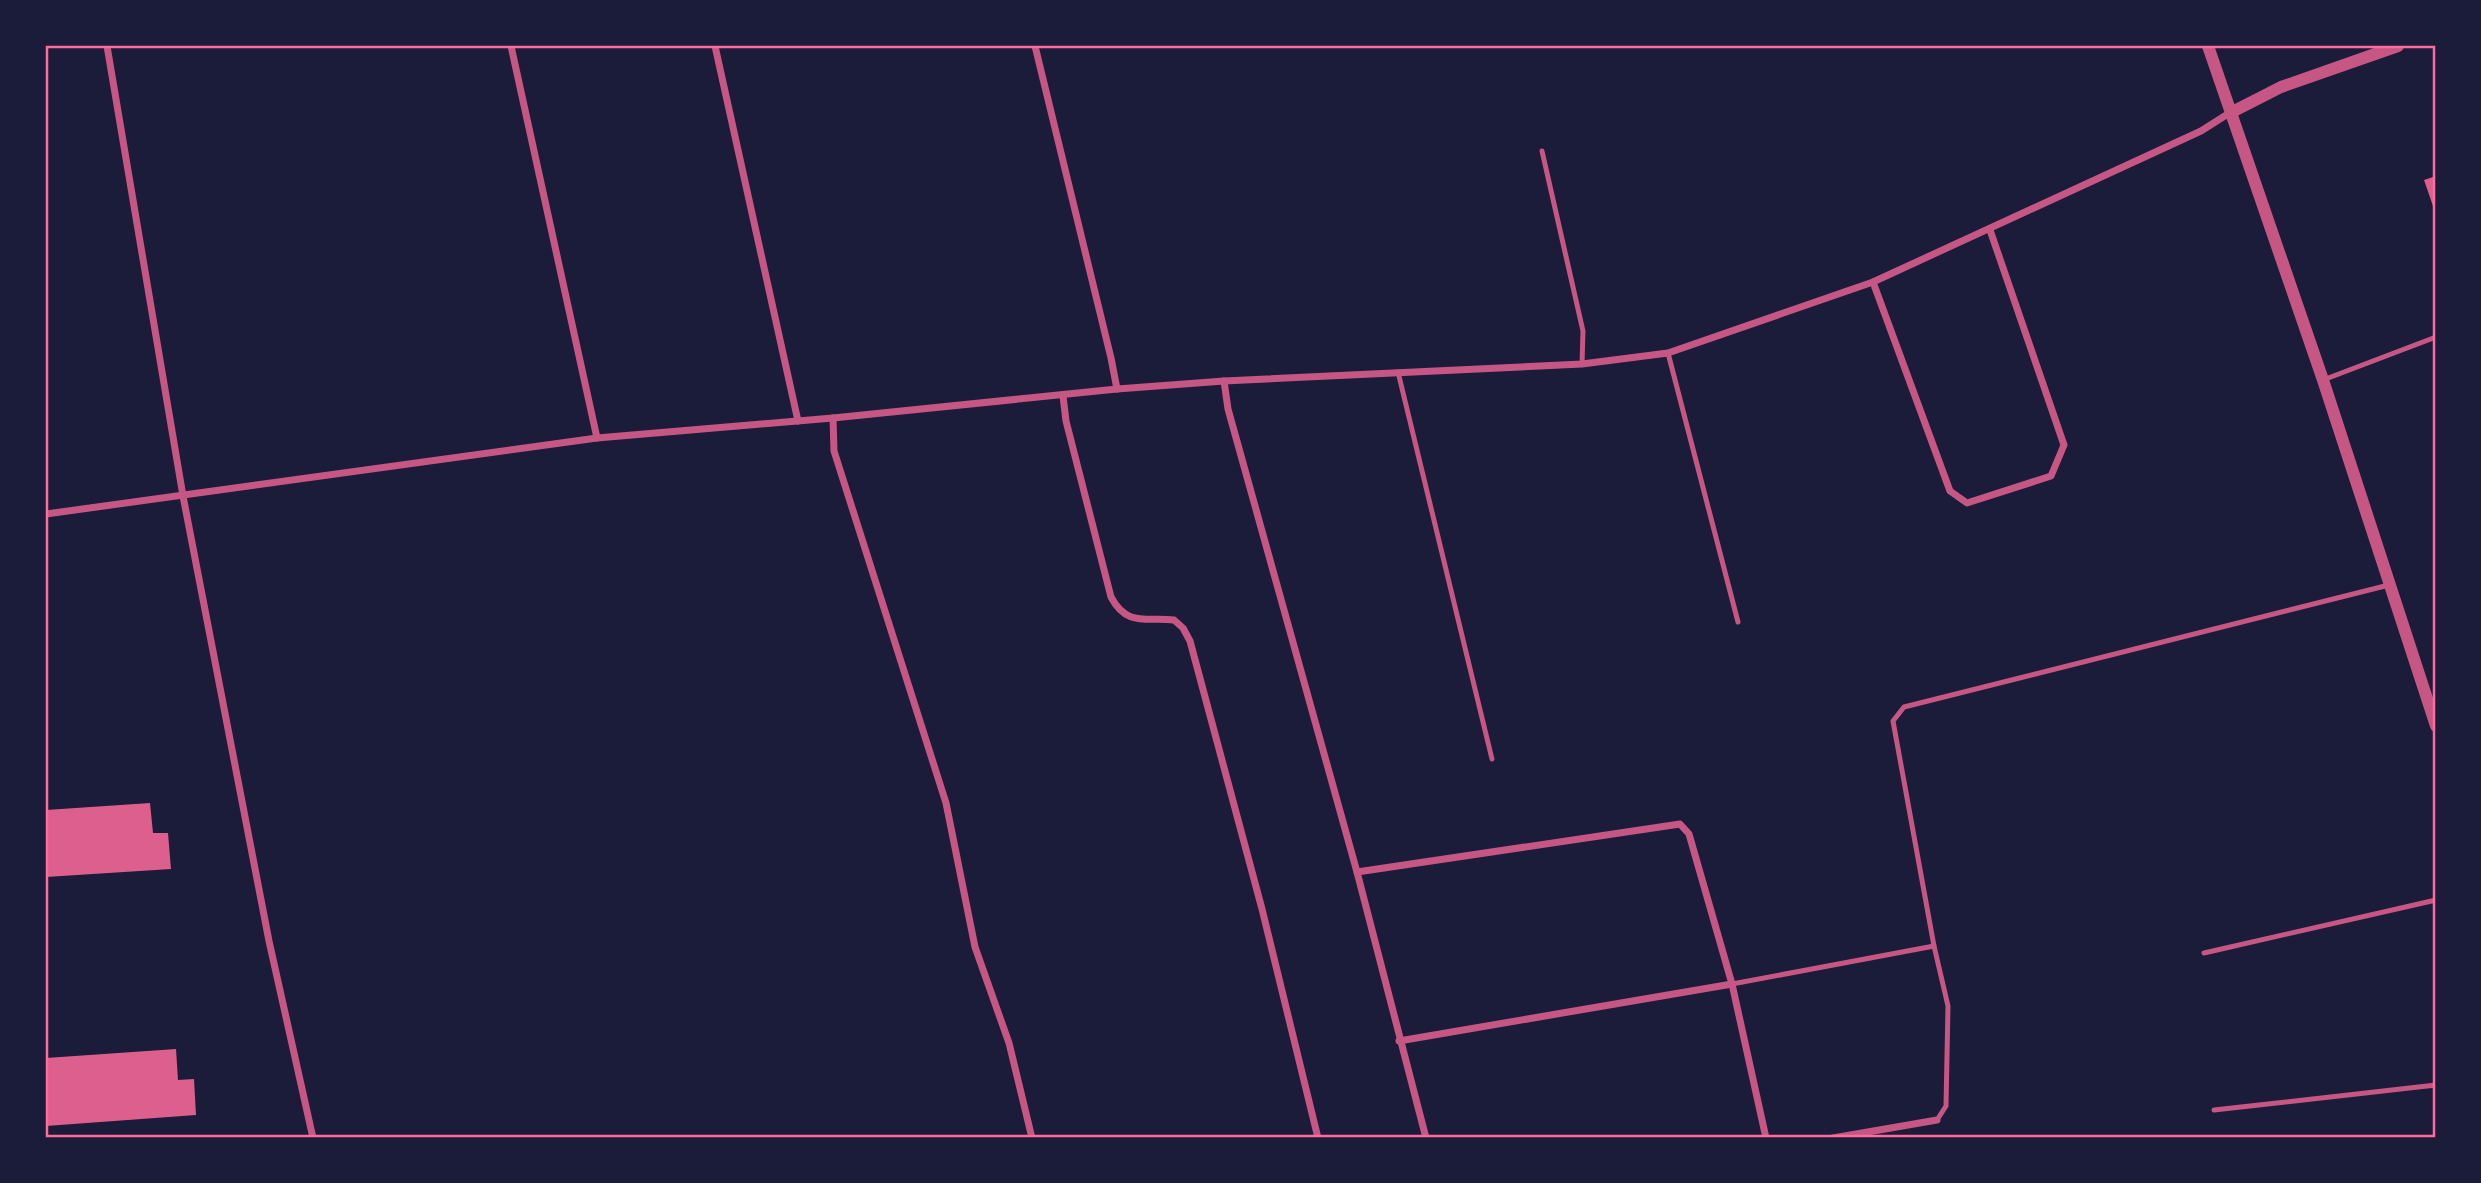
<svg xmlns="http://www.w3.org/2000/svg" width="2481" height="1183" viewBox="0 0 2481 1183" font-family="'Nunito Sans',sans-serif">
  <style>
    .building { fill: #dd5f8e }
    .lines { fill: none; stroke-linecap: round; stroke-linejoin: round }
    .service { stroke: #c65784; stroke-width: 5 }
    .minor { stroke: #c65784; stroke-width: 7 }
    .tertiary { stroke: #c65784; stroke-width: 12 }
    .neatline { fill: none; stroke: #ff6b9d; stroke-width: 2.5 }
  </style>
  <rect width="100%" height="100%" fill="#1b1b3a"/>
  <g class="building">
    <path d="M2436 176V212H2435L2424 180Z"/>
    <path d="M150 803 153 833H168L171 869 46 877V810Z"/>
    <path d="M176 1049 178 1080 194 1079 196 1115 46 1126V1058Z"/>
  </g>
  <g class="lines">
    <g class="service">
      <path d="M1542 151 1583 331 1582 364"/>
      <path d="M1668 353 1738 622"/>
      <path d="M1398 372 1492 759"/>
      <path d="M2323 380 2436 337"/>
      <path d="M2204 953 2436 900"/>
      <path d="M1732 984 1934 946"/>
      <path d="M2214 1110 2436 1085"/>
      <path d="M1937 1120 1946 1106 1948 1006 1934 946 1893 721 1904 707 2389 585"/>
    </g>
    <g class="minor">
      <path d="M107 46 183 496 269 941 313 1138"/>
      <path d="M511 46 597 438"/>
      <path d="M715 46 798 421"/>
      <path d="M1035 46 1111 358 1117 389"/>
      <path d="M1873 282 1950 491 1967 503 2051 476 2064 445 1990 230"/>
      <path d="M1224 381 1228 409 1357 872 1426 1138"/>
      <path d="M1063 396 1066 421 1111 597C1127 627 1146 617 1174 620L1183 628 1190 641 1262 909 1318 1138"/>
      <path d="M833 418 834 451 946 803 975 947 1009 1043 1032 1138"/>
      <path d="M46 514 597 438 833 418 1117 389 1224 381 1582 364 1668 353 1873 282 2201 131 2231 112"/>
      <path d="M1357 872 1680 824 1689 834 1732 984 1766 1138"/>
      <path d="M1399 1041 1732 984"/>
      <path d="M1833 1138 1937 1120"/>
    </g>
    <g class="tertiary">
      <path d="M2208 46 2323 380 2436 726"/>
      <path d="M2232 112 2281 87 2398 46"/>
    </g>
  </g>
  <rect width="2481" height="1183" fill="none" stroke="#1b1b3a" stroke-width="94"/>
  <rect x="47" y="47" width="2387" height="1089" class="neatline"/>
</svg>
